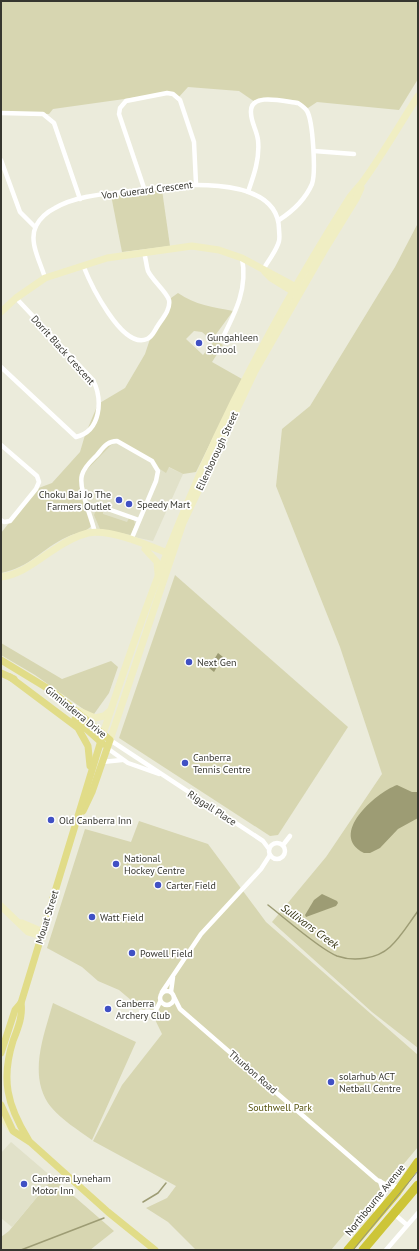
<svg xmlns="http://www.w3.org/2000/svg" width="419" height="1251" viewBox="0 0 419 1251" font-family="'PT Sans',sans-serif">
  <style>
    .built { fill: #e1e1c9 }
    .green { fill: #d7d6b1 }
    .water { fill: #9d9c74 }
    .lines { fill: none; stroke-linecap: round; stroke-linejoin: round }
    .stream { stroke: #9d9c74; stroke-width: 1.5 }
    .street { stroke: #fff; stroke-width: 4.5 }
    .secondary { stroke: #f0eec3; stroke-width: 7 }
    .primary { stroke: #e1dc88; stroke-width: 7 }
    .highway { stroke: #cdc538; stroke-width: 9 }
    .tram { stroke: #919186; stroke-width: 1 }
    .poi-dot { fill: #4050c4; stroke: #fff; stroke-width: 1.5 }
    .labels { text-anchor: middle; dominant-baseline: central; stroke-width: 3.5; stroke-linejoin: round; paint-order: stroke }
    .street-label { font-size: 10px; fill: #36362f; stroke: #fff }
    .poi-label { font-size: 10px; fill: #36362f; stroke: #fff; text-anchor: start }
    .park-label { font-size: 10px; fill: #57540f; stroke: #fff }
    .water-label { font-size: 11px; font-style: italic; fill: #302f0d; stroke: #fff }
  </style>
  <rect width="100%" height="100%" fill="#ebebdb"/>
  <g class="built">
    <path d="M116 440 166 472 168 467 183 474 153 541 96 529 81 476Z"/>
    <path d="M11 1142 53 1178 12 1227 1 1218V1153Z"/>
  </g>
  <g class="green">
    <path d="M1 1H418V79L399 110 317 102 308 108C293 101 270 96 255 102L239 91 188 87 178 98 167 93 53 109 49 114 1 113Z"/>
    <path d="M162 190 170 246 122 252 111 195Z"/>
    <path d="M418 223V1048L372 1012 272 922 326 857 382 774 340 647 276 486 282 429 310 406 395 267Z"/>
    <path d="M178 293C195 305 213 307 233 311L214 337 210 339 202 332 194 331 186 339 203 355 215 340 223 345 212 362 242 379 196 472 183 474 169 467 166 473 116 440 81 476 92 525C85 534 76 532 67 537 41 549 31 567 1 573V533L36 489 52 483 80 452 85 435 98 404 125 388 145 354 151 336 162 318 171 298Z"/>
    <path d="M100 509 103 511V514L127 522 129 518 134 520 135 525 131 535 100 529 94 515 96 510Z"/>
    <path d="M175 575 348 727 278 835 270 836 119 738Z"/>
    <path d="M1 643 62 679 111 661 118 667 109 693 94 714 89 713 35 675 1 655Z"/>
    <path d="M139 821 208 844 266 922 418 1055V1147L331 1250H196L168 1222 146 1208 167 1198 176 1186 93 1141 122 1085 162 1034 148 1005 144 1011 119 990 98 981 82 967 47 948 85 829 131 842Z"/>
    <path d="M53 1003 136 1042 92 1140C78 1130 62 1120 51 1107 27 1077 44 1035 53 1003Z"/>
    <path d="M53 1178 114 1231 90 1250H1V1237L9 1231Z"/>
  </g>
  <g class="water">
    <path d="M218 653 223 657 214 672 209 668Z"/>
    <path d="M397 785 412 792H418V818L398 829 380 848 370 853H364C328 835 375 793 397 785Z"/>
    <path d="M322 894 337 901 338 903 336 906 306 917 305 915 314 900Z"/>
  </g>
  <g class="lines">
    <g class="stream">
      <path d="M268 905C285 918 319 949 337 956 354 962 377 959 390 947 401 937 409 923 418 911"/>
      <path d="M143 1202 158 1193 166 1183"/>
      <path d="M21 1250 104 1218"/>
    </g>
    <g class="street">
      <path d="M1 113 43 114 54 123 80 199"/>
      <path d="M314 151 354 154"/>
      <path d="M1 160 20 212 35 227"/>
      <path d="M144 188 119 114 120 108 126 101 167 93 173 94 180 100 194 142 196 184"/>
      <path d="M248 192C254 175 260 158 258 140 257 131 251 122 251 113 249 91 286 102 298 103 301 105 305 108 307 111 313 121 316 173 312 184 305 200 293 211 279 220"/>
      <path d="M83 265C90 283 122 350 147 339 152 337 154 332 157 327 161 320 171 310 169 300 167 292 152 280 148 271 146 265 146 258 144 253"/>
      <path d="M45 278C41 263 28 242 36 226 40 218 47 212 55 208 77 195 107 194 132 191 168 185 278 171 279 229 279 232 280 237 279 241 277 250 268 261 263 270"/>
      <path d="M222 339C235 313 248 289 242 258"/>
      <path d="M1 367 76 437C101 431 103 400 93 380L16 298"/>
      <path d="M1 445 37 476 39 482 36 489 10 521 4 522 1 520"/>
      <path d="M88 507H102L139 520"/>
      <path d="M95 533C92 518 78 488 82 475 84 467 91 461 97 455 103 448 107 441 117 441L152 461 158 471 156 481 131 540"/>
      <path d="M110 740 263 841 269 849"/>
      <path d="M107 748 128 763 159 774"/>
      <path d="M102 762 122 760"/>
      <circle cx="277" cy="851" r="8"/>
      <path d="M283 845 290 836"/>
      <circle cx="167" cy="998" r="7"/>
      <path d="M162 992 201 934 261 869 270 855"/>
      <path d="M171 992 173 977"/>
      <path d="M174 997 180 1009 377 1180 391 1187 399 1186"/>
      <path d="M141 1012H155L160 1002"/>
      <path d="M376 1211 384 1194 380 1181"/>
      <path d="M393 1213 407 1225"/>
      <path d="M386 1250 418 1213"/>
    </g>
    <g class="secondary">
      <path d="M265 272 271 278 297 294"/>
      <path d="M1 312 16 298 45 278 107 258 192 246 219 250 242 258 300 289"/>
      <path d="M145 549 157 562 158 574"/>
      <path d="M1 577C23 574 37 560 55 549 65 542 76 536 88 533 109 528 150 546 170 554"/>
      <path d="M79 711 95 718 104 716 110 711"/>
      <path d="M103 734C144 608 189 485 251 368 281 310 315 252 350 197 354 191 360 186 364 180 383 154 400 124 418 96"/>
      <path d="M110 740 183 523 255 371 324 251 356 199 361 188"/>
      <path d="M1 906 28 932 41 936"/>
      <path d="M22 923 43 932"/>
      <path d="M1 1115 10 1128"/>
    </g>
    <g class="primary">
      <path d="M1 660 52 691 110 740 92 792 83 811"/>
      <path d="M1 673 14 679"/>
      <path d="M10 677 78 728 88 746 90 766"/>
      <path d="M75 719 103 744"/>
      <path d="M21 1003C23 1016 18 1028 13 1041 1 1079 7 1105 28 1139"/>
      <path d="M1 1053 15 1010 21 1003 103 734"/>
      <path d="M1 1105 13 1131 30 1142 108 1212 155 1250"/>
    </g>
    <g class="highway">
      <path d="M348 1250 397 1192 418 1162"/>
      <path d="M363 1250 418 1185"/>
    </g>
    <path class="tram" d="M353 1250 418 1171"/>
  </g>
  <g class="poi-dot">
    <circle cx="199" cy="343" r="4"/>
    <circle cx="119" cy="500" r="4"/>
    <circle cx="129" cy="504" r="4"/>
    <circle cx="189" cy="662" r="4"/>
    <circle cx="185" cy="763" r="4"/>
    <circle cx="51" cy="820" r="4"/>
    <circle cx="116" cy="864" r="4"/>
    <circle cx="158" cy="885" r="4"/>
    <circle cx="92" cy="917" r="4"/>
    <circle cx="132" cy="953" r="4"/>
    <circle cx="108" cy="1009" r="4"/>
    <circle cx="331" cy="1082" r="4"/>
    <circle cx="24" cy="1184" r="4"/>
  </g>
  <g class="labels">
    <g class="street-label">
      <text transform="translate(147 190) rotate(-7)">Von Guerard Crescent</text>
      <text transform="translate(63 350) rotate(48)">Dorrit Black Crescent</text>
      <text transform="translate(217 451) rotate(-65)">Ellenborough Street</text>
      <text transform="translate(76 712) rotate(39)">Ginninderra Drive</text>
      <text transform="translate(212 808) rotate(33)">Riggall Place</text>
      <text transform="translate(47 917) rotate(-73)">Mouat Street</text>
      <text transform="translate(253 1072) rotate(41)">Thurbon Road</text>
      <text transform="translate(375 1200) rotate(-51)">Northbourne Avenue</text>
    </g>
    <g class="poi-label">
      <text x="207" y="337">Gungahleen<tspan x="207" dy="12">School</tspan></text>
      <text x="111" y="494" text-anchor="end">Choku Bai Jo The<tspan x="111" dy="12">Farmers Outlet</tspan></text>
      <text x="137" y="504">Speedy Mart</text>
      <text x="197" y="662">Next Gen</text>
      <text x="193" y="757">Canberra<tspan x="193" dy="12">Tennis Centre</tspan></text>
      <text x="59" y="820">Old Canberra Inn</text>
      <text x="124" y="858">National<tspan x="124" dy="12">Hockey Centre</tspan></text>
      <text x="166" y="885">Carter Field</text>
      <text x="100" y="917">Watt Field</text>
      <text x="140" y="953">Powell Field</text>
      <text x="116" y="1003">Canberra<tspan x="116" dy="12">Archery Club</tspan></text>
      <text x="339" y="1076">solarhub ACT<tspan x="339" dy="12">Netball Centre</tspan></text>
      <text x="32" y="1178">Canberra Lyneham<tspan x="32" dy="12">Motor Inn</tspan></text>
    </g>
    <g class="park-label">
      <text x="280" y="1107">Southwell Park</text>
    </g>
    <g class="water-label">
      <text transform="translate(310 926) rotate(36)">Sullivans Creek</text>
    </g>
  </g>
  <rect width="419" height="1251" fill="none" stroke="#36362f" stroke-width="4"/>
</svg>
